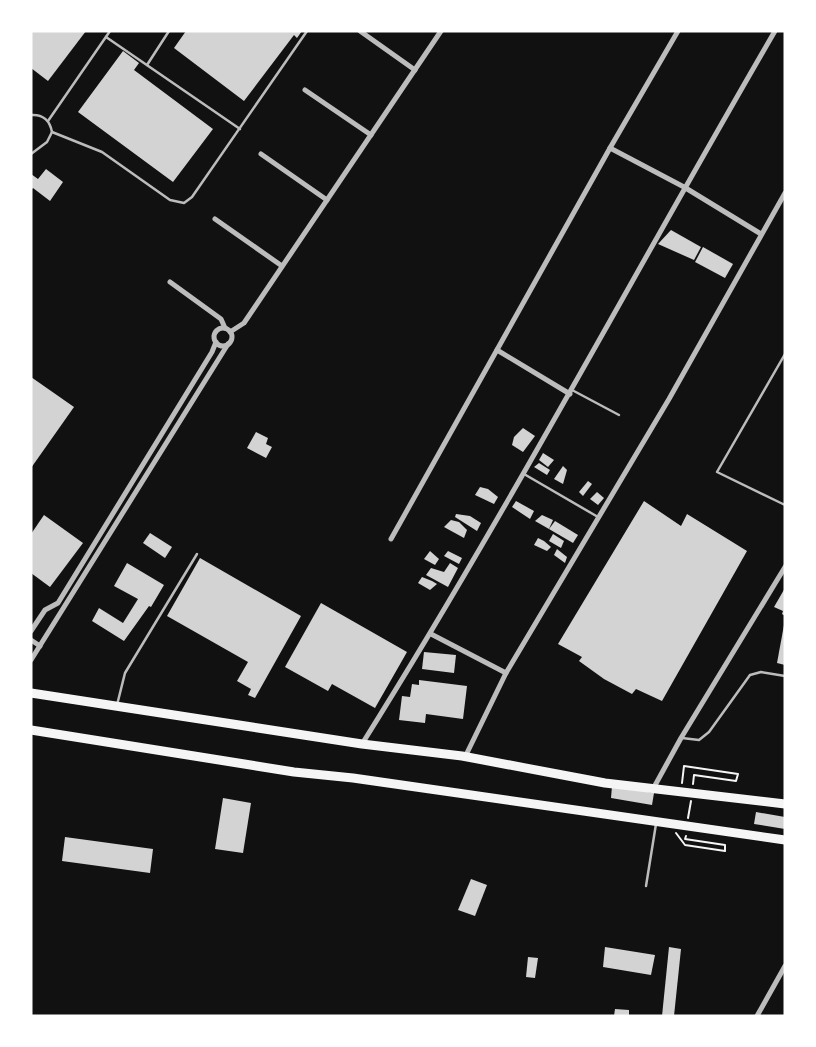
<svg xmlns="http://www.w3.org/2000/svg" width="816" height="1047" viewBox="0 0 816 1047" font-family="'DM Sans',sans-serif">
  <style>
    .building { fill: #d3d3d3 }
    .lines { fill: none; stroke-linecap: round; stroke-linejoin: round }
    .path { stroke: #f5f5f5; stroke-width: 2 }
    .service { stroke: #bcbcbc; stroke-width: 2.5 }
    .minor { stroke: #bcbcbc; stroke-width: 5 }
    .trunk { stroke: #f5f5f5; stroke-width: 9 }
  </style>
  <rect width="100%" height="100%" fill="#111"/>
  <g class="building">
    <path d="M31 31H86L48 81 31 68Z"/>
    <path d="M186 31H302L297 38 294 35 244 101 174 48Z"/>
    <path d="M123 51 139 63 134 70 213 129 173 182 78 112Z"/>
    <path d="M46 169 63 182 50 201 33 188 31 190V174L38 179Z"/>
    <path d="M671 230 701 247 694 260 658 244Z"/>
    <path d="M703 247 733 264 725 278 695 262Z"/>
    <path d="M31 377 74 407 31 468Z"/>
    <path d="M523 428 535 436 523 452 512 445 514 437Z"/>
    <path d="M256 432 268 438 266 444 272 447 266 458 247 448Z"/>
    <path d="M543 453 554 460 548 467 539 460Z"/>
    <path d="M539 463 550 470 547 475 534 467Z"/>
    <path d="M563 466 567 470 563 484 554 479Z"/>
    <path d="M588 481 592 484 583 496 579 492Z"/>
    <path d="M480 487 488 489 498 497 494 504 475 495Z"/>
    <path d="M597 492 604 498 598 505 590 499Z"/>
    <path d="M516 501 534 511 530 519 512 507Z"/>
    <path d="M644 501 681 526 687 514 747 551 662 701 636 689 632 694 604 679 579 661 582 657 558 644Z"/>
    <path d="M456 514 470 516 481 523 477 531 455 517Z"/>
    <path d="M44 515 83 543 50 587 31 573V534Z"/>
    <path d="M542 515 553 520 549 529 535 521Z"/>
    <path d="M451 520 459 522 467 530 464 538 444 527Z"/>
    <path d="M555 521 578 535 573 543 549 529Z"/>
    <path d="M150 533 172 547 165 558 143 543Z"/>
    <path d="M553 534 564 541 561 548 549 541Z"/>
    <path d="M538 538 544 541 551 547 547 551 534 545Z"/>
    <path d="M557 549 567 557 565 563 554 555Z"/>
    <path d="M430 551 439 559 435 565 424 559Z"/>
    <path d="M448 551 462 558 459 564 444 556Z"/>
    <path d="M200 558 301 616 255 698 248 695 251 689 237 681 248 662 167 616Z"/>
    <path d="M127 563 164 585 151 607 149 606 124 641 92 621 99 608 123 623 138 599 114 586Z"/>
    <path d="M450 563 458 568 448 587 426 575 431 568 444 572Z"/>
    <path d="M422 577 432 581 437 584 430 590 418 583Z"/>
    <path d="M785 588V616L782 614 783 611 774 607Z"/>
    <path d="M321 603 407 652 375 708 332 684 328 691 285 667Z"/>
    <path d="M784 625H785V665L777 663Z"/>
    <path d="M424 652 456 655 454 673 422 669Z"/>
    <path d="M419 680 467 686 463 719 426 714 425 723 399 720 402 696 410 697 412 684 419 685Z"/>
    <path d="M612 786 654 793 652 805 611 798Z"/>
    <path d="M223 798 251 803 243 853 215 849Z"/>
    <path d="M756 812 785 817V829L754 824Z"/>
    <path d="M65 837 153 849 150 873 62 861Z"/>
    <path d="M471 879 487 885 475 916 458 910Z"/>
    <path d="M605 947 655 955 651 975 603 967Z"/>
    <path d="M669 947 681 949 674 1016H662Z"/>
    <path d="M528 957 538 958 535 978 526 977Z"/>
    <path d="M615 1009 629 1010V1016H614Z"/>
  </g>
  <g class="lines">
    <g class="path">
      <path d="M682 783 684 766 738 774 736 781 694 775 693 784"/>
      <path d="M688 818 691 801"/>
      <path d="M676 833 685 845 725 851V845L685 839 686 836"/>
    </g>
    <g class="service">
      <path d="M106 37 240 129"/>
      <path d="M147 65 169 31"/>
      <path d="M31 115C43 114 50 121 52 132L47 142 31 154"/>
      <path d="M48 121 110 31"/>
      <path d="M52 132 102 152 170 200 184 203 192 197 307 31"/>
      <path d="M785 354 717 472 785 505"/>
      <path d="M572 390 619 415"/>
      <path d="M524 474 598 517"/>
      <path d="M117 705 125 673 197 554"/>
      <path d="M682 738 699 740 709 732 750 675 761 672 785 676"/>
      <path d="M646 886 656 824"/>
    </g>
    <g class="minor">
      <path d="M360 31 415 70"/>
      <path d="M305 90 371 135"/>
      <path d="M610 148 684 187 761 234"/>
      <path d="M261 154 327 200"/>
      <path d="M215 219 282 266"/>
      <path d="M170 282 221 319 225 328"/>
      <circle cx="223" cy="337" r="9"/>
      <path d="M230 332 244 323 441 31"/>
      <path d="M497 350 570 394"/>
      <path d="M391 539 610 148 678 31"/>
      <path d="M31 631 45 610 58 603 212 352 216 342"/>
      <path d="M431 634 506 673"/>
      <path d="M31 640 40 646"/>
      <path d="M31 660 228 344"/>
      <path d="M362 744C508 511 637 268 775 31"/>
      <path d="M465 757 506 673 669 399 785 193"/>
      <path d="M653 789 681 738 785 567"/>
      <path d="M757 1016 785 966"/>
    </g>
    <g class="trunk">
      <path d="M31 693 362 744 462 756 605 783 785 804"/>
      <path d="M31 730 294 772 353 778 785 840"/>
    </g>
  </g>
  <rect width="816" height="1047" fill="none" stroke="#ffffff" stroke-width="65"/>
</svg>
